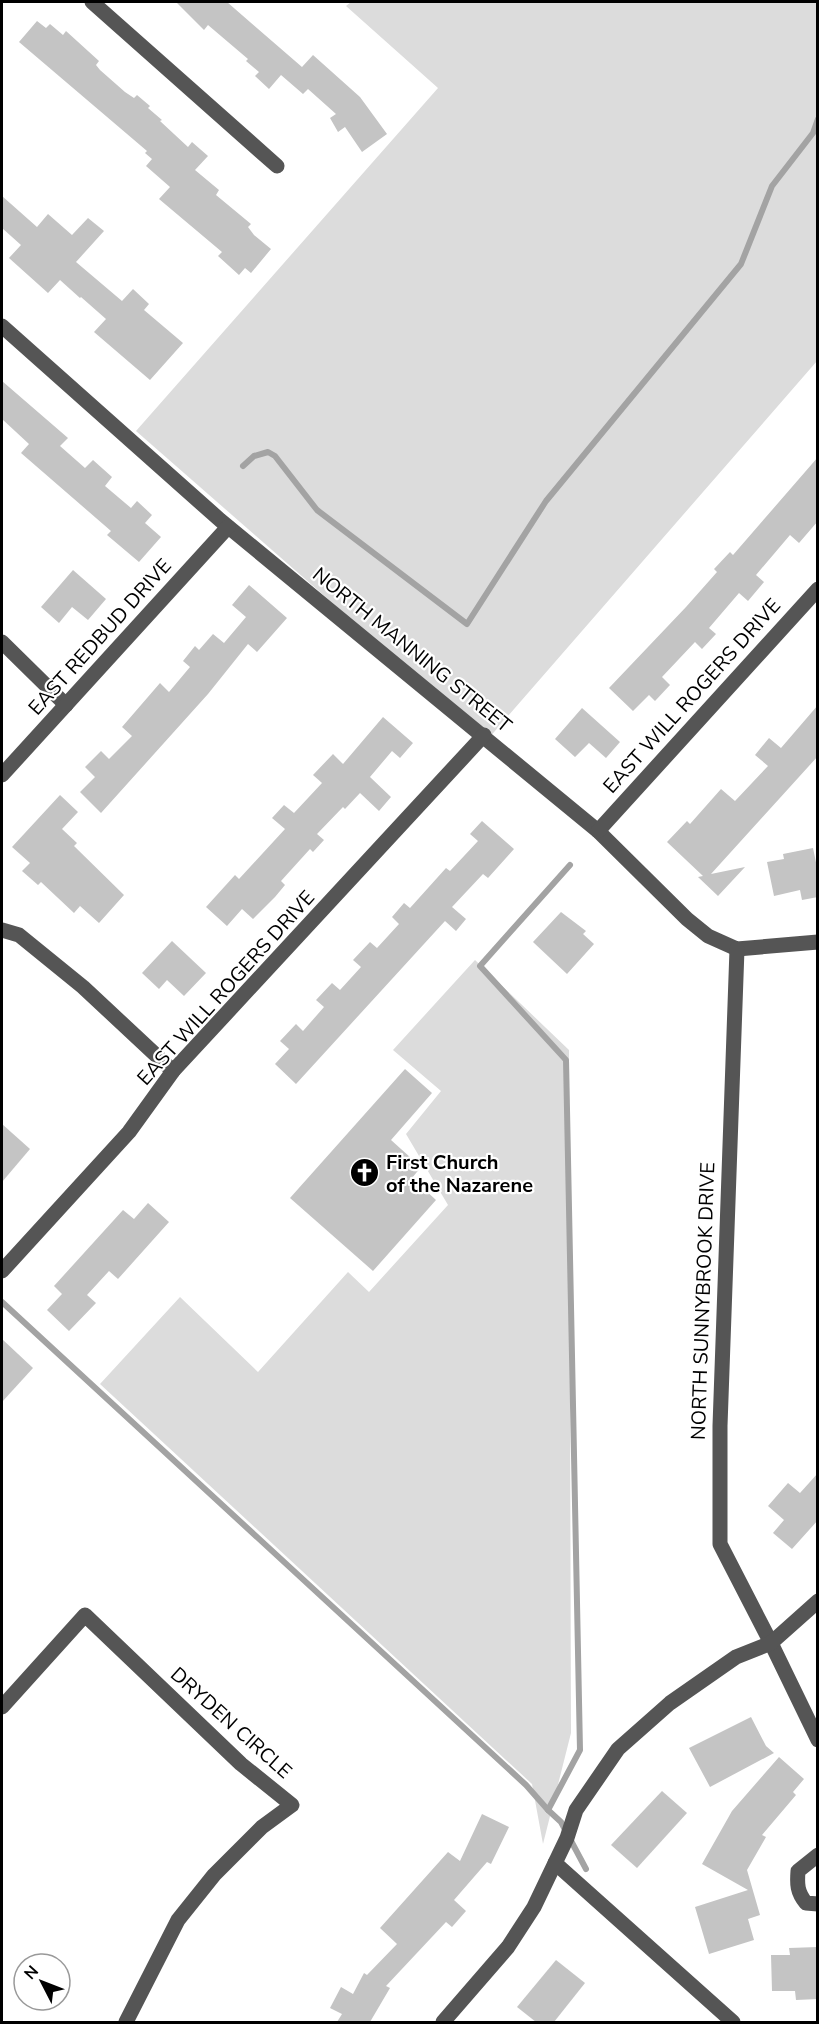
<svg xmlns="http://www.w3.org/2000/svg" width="819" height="2024" viewBox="0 0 819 2024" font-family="'Nunito Sans',sans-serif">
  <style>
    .green { fill: #dcdcdc }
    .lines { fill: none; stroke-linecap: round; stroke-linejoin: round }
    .stream { stroke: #a3a3a3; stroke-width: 6 }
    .building { fill: #c4c4c4 }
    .minor { stroke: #555; stroke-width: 15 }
    .labels { text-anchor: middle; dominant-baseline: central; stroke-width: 4.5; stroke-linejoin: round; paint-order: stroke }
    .street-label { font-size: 20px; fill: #000; stroke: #fff }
    .poi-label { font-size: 20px; font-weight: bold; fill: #000; stroke: #fff; text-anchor: start }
  </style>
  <rect width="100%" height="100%" fill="#fff"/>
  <g class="green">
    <path d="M351 2H817V361L488 739 136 431 438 88 346 6Z"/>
    <path d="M475 960 569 1050 571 1733 543 1844 532 1784 100 1384 180 1297 258 1372 348 1272 369 1292 448 1205 406 1134 441 1091 393 1050Z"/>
  </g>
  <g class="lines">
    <g class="stream">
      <path d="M243 466 254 456 268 452 275 456 317 510 467 624 546 501 741 264 772 186 813 133 818 119"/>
      <path d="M570 865 480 966 566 1060 580 1750 548 1810 561 1822 586 1869"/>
      <path d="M2 1302 526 1785 548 1810"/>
    </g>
  </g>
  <g class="building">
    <path d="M176 2H227L302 67 313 55 360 97 387 134 362 152 345 127 338 132 330 118 336 114 308 89 303 94 281 75 269 89 255 76 259 72 246 61 248 59 208 25 204 30Z"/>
    <path d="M37 21 46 28 50 24 63 35 66 31 99 61 96 65 100 70 125 92 134 98 137 95 150 106 148 108 162 120 160 121 188 147 192 142 208 156 195 170 219 190 216 195 251 224 248 227 254 235 271 249 251 273 245 268 239 275 218 256 222 252 159 199 170 187 146 166 152 159 145 153 147 151 19 42Z"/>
    <path d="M2 196 37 227 48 214 72 235 88 218 104 231 76 262 122 301 133 289 149 304 144 310 183 343 150 380 94 332 106 319 81 297 80 298 60 280 48 293 9 258 21 245 2 228Z"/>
    <path d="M2 381 68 438 60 446 85 468 93 460 112 477 105 486 131 508 137 501 152 515 145 523 161 537 139 562 107 535 111 531 21 453 29 444 2 419Z"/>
    <path d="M818 457V521L799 543 790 535 756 575 764 582 748 601 739 593 709 628 716 634 702 649 695 642 662 677 670 685 655 701 649 695 633 711 609 688 686 607 717 572 714 569 730 552 733 555Z"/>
    <path d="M73 570 106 599 88 620 72 607 59 623 41 607Z"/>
    <path d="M249 585 287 618 257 652 248 644 208 694 101 813 80 792 95 777 85 767 101 751 109 759 132 736 122 727 160 683 169 692 190 667 183 661 195 646 199 650 213 634 224 643 246 617 232 605Z"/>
    <path d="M818 705V756L711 874 745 867 718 896 698 877 703 876 667 842 687 821 690 824 721 789 735 801 768 766 755 755 769 738 781 748Z"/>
    <path d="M582 708 620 742 606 758 589 743 575 757 555 739Z"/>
    <path d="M383 717 413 743 400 758 392 751 370 777 391 797 379 811 360 793 345 809 343 807 317 834 324 840 313 852 310 849 281 881 285 885 275 897 253 919 242 909 227 926 206 907 235 875 239 879 285 829 272 818 284 805 294 813 322 783 313 775 333 754 343 764Z"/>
    <path d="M60 795 78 812 62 829 77 843 74 846 124 895 99 923 80 906 74 913 41 882 38 885 22 871 30 863 12 847Z"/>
    <path d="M482 821 514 849 488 878 483 874 452 907 466 919 456 931 445 921 296 1084 275 1064 289 1049 280 1041 296 1024 303 1031 324 1007 316 1000 332 983 340 990 361 967 353 960 370 942 377 948 399 924 392 917 404 903 410 908 446 868 450 871 478 841 470 834Z"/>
    <path d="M813 848 818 872V897L802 900 800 890 774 896 767 862 784 859 783 854Z"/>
    <path d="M561 912 586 931 583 934 594 944 567 974 533 942Z"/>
    <path d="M172 941 206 973 184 996 167 980 159 989 142 973Z"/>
    <path d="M405 1069 432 1093 391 1140 421 1167 412 1178 436 1200 373 1271 290 1198Z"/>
    <path d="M2 1124 30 1149 2 1182Z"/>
    <path d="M148 1203 169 1222 118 1279 109 1271 87 1295 96 1303 69 1331 47 1310 62 1294 54 1286 123 1210 134 1219Z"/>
    <path d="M2 1339 33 1368 2 1402Z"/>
    <path d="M818 1473V1520L792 1549 773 1533 784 1520 768 1506 788 1483 800 1493Z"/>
    <path d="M751 1717 766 1746 774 1753 710 1787 689 1748Z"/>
    <path d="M779 1757 804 1779 793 1792 796 1795 762 1835 766 1837 747 1870 760 1915 748 1919 754 1940 709 1954 695 1907 748 1890 702 1864 732 1811Z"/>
    <path d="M662 1791 687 1813 637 1868 611 1845Z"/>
    <path d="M482 1814 509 1827 491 1864 487 1862 454 1900 466 1911 452 1927 446 1922 386 1986 390 1988 370 2022H337L342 2014 330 2008 341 1987 353 1994 364 1973 367 1975 397 1944 380 1928 448 1852 460 1861Z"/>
    <path d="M818 1947V1999L796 2000 795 1991H772L771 1955H790L789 1948Z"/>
    <path d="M556 1960 585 1983 554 2022H536L517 2007Z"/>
  </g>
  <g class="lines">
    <g class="minor">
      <path d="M92 2 277 166"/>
      <path d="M2 326 220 520 598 831 687 919 708 936 737 949 818 942"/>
      <path d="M2 642 66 705"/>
      <path d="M2 775 228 527"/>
      <path d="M598 831 818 589"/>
      <path d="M2 930 19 935 83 987 173 1071"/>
      <path d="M737 949 720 1426V1544L771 1643 818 1740"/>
      <path d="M2 1271 129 1132 173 1071 484 735"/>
      <path d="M2 1707 85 1615 241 1764 292 1805 262 1827 214 1875 178 1920 126 2022"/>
      <path d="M818 1855 798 1871C797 1884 797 1892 806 1903L818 1904"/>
      <path d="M555 1863 733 2022"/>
      <path d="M443 2022 508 1947 534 1907 567 1838 576 1810 618 1749 670 1703 736 1657 771 1643 818 1601"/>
    </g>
  </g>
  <defs>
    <symbol id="church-disc" viewBox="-11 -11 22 22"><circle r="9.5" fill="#000" stroke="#fff"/><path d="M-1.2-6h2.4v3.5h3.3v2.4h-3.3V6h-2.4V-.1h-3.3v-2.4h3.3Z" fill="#fff"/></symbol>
  </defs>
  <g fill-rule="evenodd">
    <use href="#church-disc" x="348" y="1156" width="33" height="33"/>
  </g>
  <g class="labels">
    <g class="street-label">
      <text transform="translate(100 637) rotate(-48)">EAST REDBUD DRIVE</text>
      <text transform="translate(412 650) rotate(39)">NORTH MANNING STREET</text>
      <text transform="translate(692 696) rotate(-48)">EAST WILL ROGERS DRIVE</text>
      <text transform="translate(226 988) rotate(-48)">EAST WILL ROGERS DRIVE</text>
      <text transform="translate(703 1301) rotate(-88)">NORTH SUNNYBROOK DRIVE</text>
      <text transform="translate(231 1723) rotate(42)">DRYDEN CIRCLE</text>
    </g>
    <g class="poi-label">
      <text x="386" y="1162">First Church<tspan x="386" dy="23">of the Nazarene</tspan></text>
    </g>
  </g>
  <rect width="819" height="2024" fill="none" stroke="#000000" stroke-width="6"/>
  <g transform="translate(42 1982) rotate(312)"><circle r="28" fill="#ffffff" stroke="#999999" stroke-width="1.5"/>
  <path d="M0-4.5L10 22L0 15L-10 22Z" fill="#000000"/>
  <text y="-9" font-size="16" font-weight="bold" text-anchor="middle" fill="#000000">N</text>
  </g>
</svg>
